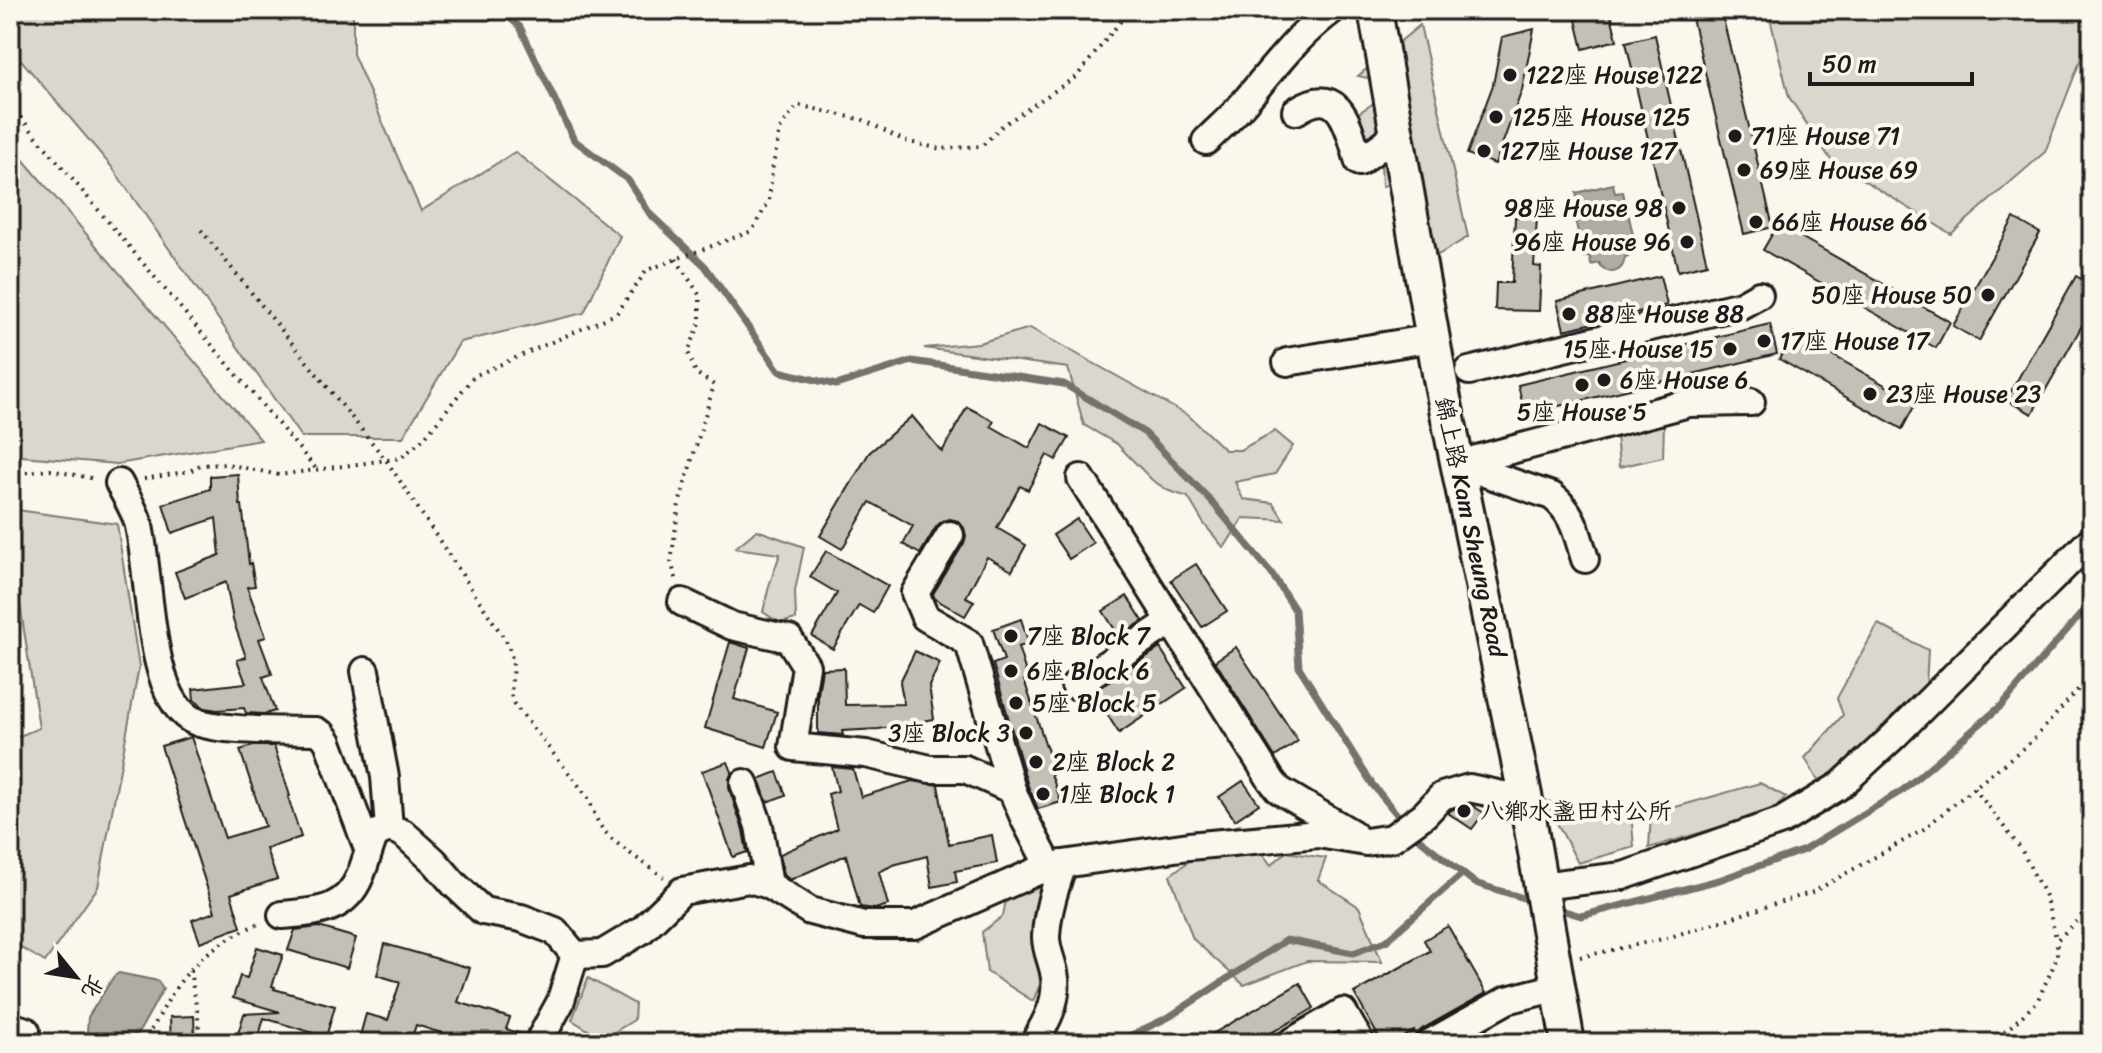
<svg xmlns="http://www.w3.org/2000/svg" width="2102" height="1053" viewBox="0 0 2102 1053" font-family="Sriracha,'LXGW WenKai TC',sans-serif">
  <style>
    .green { fill: #dad7ce; stroke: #7b7a75; stroke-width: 2 }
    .water { fill: #afaca5; stroke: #74726e; stroke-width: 2 }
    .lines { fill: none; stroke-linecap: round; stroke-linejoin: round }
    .stream { stroke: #74726e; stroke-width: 7 }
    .building { fill: #c3c0b8; stroke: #1c1c1c; stroke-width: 2 }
    .minor-casing { stroke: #1c1c1c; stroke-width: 32 }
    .major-casing { stroke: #1c1c1c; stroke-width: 38 }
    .path { stroke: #1c1c1c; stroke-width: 4; stroke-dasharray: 2 6; stroke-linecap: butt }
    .minor { stroke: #fbf7ec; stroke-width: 26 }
    .major { stroke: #fbf7ec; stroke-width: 32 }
    .poi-dot { fill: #1c1c1c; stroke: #fbf7ec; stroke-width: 3 }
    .labels { text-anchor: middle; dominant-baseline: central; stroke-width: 8; stroke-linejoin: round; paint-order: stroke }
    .poi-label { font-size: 24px; fill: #1c1c1c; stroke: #fbf7ec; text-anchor: start }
    .street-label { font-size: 24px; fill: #1c1c1c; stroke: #fbf7ec }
  </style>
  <rect width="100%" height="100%" fill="#fbf7ec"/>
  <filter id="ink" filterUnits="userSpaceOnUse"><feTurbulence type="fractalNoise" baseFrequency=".0125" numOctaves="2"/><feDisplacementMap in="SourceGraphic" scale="16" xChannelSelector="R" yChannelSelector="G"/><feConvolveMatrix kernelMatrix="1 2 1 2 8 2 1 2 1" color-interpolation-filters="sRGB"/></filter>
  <g filter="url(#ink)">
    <g class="green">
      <path d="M10 10H353V54L421 211 515 152 620 236 584 313 460 342 403 437H301L111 166 10 47Z"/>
      <path d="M1768 10H2092V30L2045 152 1951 234 1831 160 1789 97Z"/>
      <path d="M1420 25 1468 237 1431 259 1418 167 1382 187 1381 162 1348 120 1401 85 1358 76Z"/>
      <path d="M10 144 261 440 117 464 10 455Z"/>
      <path d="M1030 328 1189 416 1225 450H1240L1275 431 1293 446 1275 474 1235 482 1243 499 1273 503 1284 520 1243 518 1224 548 1204 524 1188 497 1169 491 1152 480 1117 444 1084 425 1068 368 924 348 979 343Z"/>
      <path d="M1641 405 1664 424 1663 457 1619 467 1615 423Z"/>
      <path d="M10 509 117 524 139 667 98 887 45 962 10 941V740L39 728 10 539Z"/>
      <path d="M757 530 804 547 795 591 796 619 780 623 763 612 769 586 780 554 735 548Z"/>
      <path d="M1878 624 1928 650 1924 721 1865 780 1817 779 1805 758 1843 715 1837 698Z"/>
      <path d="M1760 783 1786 797 1770 812 1649 848 1651 814Z"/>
      <path d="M1545 800 1581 814 1631 812 1634 847 1578 863Z"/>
      <path d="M1240 824 1271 865 1286 852 1326 858 1318 880 1359 907 1382 962 1307 961 1244 985 1193 939 1170 875Z"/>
      <path d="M1011 873 1045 882 1033 929 1044 975 1033 1001 987 972 982 932 1003 916Z"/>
      <path d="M588 978 635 1004 634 1020 603 1039 572 1020Z"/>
    </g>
    <g class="water">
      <path d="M1613 184 1615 193 1623 192 1636 247 1628 249 1629 256 1625 257C1623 274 1608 277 1599 263L1591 265 1590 256 1584 257 1571 203 1578 201 1576 193Z"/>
      <path d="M119 973 158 981 163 989 138 1034 119 1039 93 1038 87 1032 88 1017 114 976Z"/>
    </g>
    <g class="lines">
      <g class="stream">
        <path d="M501 10 520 27 574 140 628 180 650 214 705 266 779 371 836 385 912 361 1064 384 1145 433 1212 502 1272 574 1295 610 1299 667 1372 784 1413 834 1475 883 1536 902"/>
        <path d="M1555 908 1581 916 1719 880 1804 850 1903 790 2002 705 2080 615 2092 598"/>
        <path d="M1115 1043 1169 1017 1286 940 1353 953 1386 941 1463 873"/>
      </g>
    </g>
    <g class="building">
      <path d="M1690 10H1721L1773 227 1744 234Z"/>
      <path d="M1610 11 1617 40 1583 49 1576 20Z"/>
      <path d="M1534 29 1522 90 1495 164 1467 154 1493 85 1502 37Z"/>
      <path d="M1655 35 1707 264 1678 271 1626 42Z"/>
      <path d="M1515 217H1537L1534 266 1541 267 1539 311 1495 310 1496 283H1512Z"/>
      <path d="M2014 218 2040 233 1979 341 1953 326Z"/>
      <path d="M1778 224 1950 322 1936 348 1763 250Z"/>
      <path d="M1660 276 1667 305 1564 330 1557 301Z"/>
      <path d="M2076 276 2092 285V308L2032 414 2006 400Z"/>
      <path d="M1770 324 1777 354 1525 414 1518 385Z"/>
      <path d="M1794 333 1916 403 1902 429 1779 359Z"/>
      <path d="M967 407 994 421 991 426 1029 448 1042 423 1069 438 1056 460 1047 455 1028 490 1020 486 997 528 1026 545 1012 571 987 557 966 597 974 601 965 616 935 599 933 594 964 543 966 536 964 528 958 521 950 519 942 521 936 527 920 554 903 544 913 526 870 502 842 549 820 536 869 453 912 416 942 452Z"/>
      <path d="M238 474 240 505H242L249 564 251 563 255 586 247 587 266 637 259 639 272 674 263 677 275 711 265 714 246 713 244 708 217 710 205 708 194 700 193 689 246 683 237 660 246 657 233 620 226 582 185 598 175 572 220 555 216 518 172 533 163 504 210 489V476Z"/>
      <path d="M1077 519 1093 543 1069 559 1053 535Z"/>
      <path d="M826 551 888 586 873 613 859 605 833 649 812 636 837 593 810 577Z"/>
      <path d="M1196 564 1227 611 1202 627 1171 580Z"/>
      <path d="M1127 596 1143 621 1119 636 1103 611Z"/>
      <path d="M1021 619 1029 644 1018 647 1028 679 1024 680 1054 770 1050 771 1061 802 1038 809 1028 786 993 664 1004 660 993 629Z"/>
      <path d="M730 642 749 648 734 699 777 712 766 747 705 728Z"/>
      <path d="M1236 647 1298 741 1275 757 1215 661Z"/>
      <path d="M1160 648 1186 688 1119 733 1093 692Z"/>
      <path d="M915 651 940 663 929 686 934 719 879 729 842 731 843 735 818 733V694L822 669 844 668 845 705 904 704 900 682Z"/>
      <path d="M191 737 225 838 265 826 240 750 252 746H274L290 796 288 797 301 837 266 849 277 879 231 894 241 927 200 942 192 920 215 912 161 746Z"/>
      <path d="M728 762 732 772 729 779V788L743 830 747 852 733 857 702 771Z"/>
      <path d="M832 767 853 769 861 797 912 781 938 785 949 844 992 835 997 863 955 871 957 882 932 887 927 856 893 865 879 872 888 905 875 909 860 907 846 855 790 880 784 875 780 854 837 829 828 794 838 791Z"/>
      <path d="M777 772 786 795 767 802 759 779Z"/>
      <path d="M1243 781 1259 804 1235 820 1219 797Z"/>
      <path d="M1470 804 1484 813 1472 829 1448 813 1451 810Z"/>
      <path d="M1448 926 1486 993 1422 1029 1416 1035 1414 1031 1393 1043H1382L1354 993 1430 951 1424 940Z"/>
      <path d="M319 927 356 938 347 968 288 950 295 930Z"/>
      <path d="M385 944 470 968 458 1002 510 1018 506 1029 524 1035 522 1043H448L451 1036 416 1025 410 1043H358L366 1014 388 1020 400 982 377 975Z"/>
      <path d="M257 947 283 955 272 986 275 987 274 989 335 1006 326 1037 264 1018 257 1043H235L244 1014 280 1012 233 998 240 976 247 978Z"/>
      <path d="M1300 983 1314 1008 1294 1020 1253 1043H1197Z"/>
      <path d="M194 1016 195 1043H171L170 1017Z"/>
    </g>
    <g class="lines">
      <defs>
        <g id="minor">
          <path d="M1296 111C1342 80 1349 130 1359 162L1397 134"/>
          <path d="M1206 141C1218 129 1231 118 1242 105 1271 71 1296 37 1332 10"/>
          <path d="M1287 362 1433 338"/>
          <path d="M1469 371 1741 305 1759 295"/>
          <path d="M1458 464 1689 403 1751 402"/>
          <path d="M1458 464 1552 496C1574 513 1577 534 1585 559"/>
          <path d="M1081 478 1271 780 1279 790 1353 834"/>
          <path d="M119 483C125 495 134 509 138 522 151 570 146 690 189 718 211 733 287 730 316 731L323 735 328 742 368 849"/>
          <path d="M950 535 915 593 925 617 969 643 1012 790"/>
          <path d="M682 602 732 626 789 639 806 666 793 747 866 754 930 769H965L1012 790 1025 820 1049 866"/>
          <path d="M365 671 385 777 389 828"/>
          <path d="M1075 685 1171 621"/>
          <path d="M744 783 759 826 769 885"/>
          <path d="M1540 886 1623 876 1782 821 1841 785 1894 736 2092 539"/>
          <path d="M282 915C316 912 345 912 360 876 366 862 369 848 375 834L389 828 403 833 434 861 455 885 483 911 521 918 555 931 575 955 602 954 642 930 682 891 749 879 769 885 810 911 864 925H915L1049 866 1189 846 1318 834 1366 842 1392 838 1424 815 1442 796 1469 788 1526 800"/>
          <path d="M10 1026 26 1031"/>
          <path d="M538 1043 560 1003 575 955"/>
          <path d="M1034 1043C1045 1024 1058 1002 1055 979 1054 964 1046 952 1046 937 1047 911 1055 888 1063 864"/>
          <path d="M1290 1043 1343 1012 1361 1043"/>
          <path d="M1430 1043 1507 1000 1558 987"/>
        </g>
        <path id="major" d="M1375 10 1440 379 1526 800 1568 1043"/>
      </defs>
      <use href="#minor" class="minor-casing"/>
      <use href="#major" class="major-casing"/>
      <g class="path">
        <path d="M10 105 317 470"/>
        <path d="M201 230 386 460 508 644 513 662 511 695 514 704 587 796C592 805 594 816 600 825 610 842 647 865 664 877"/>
        <path d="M676 259 700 296V323L688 352 696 373 714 385 679 504 671 562 677 581"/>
        <path d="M10 474 50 470 96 479"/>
        <path d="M144 479 190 471 200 465 227 464 279 475 401 458 424 438 474 376 616 314 647 270 752 231 769 201 772 171 780 129 798 105 863 120 905 141 941 149 982 146 1002 126 1077 76 1120 22 1122 10"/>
        <path d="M1974 788 2021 849 2046 898 2056 938"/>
        <path d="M1580 957 1667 938 1813 892 1921 831 2032 741 2092 674"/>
        <path d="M190 970 198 1017 200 1043"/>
        <path d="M142 1043C154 1028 162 1010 172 994 193 960 224 937 261 923"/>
        <path d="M1993 1043 2037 1002 2057 958V940L2078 920 2092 902"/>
      </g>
      <use href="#minor" class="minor"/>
      <use href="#major" class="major"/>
    </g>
  </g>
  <g class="poi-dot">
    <circle cx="1510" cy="75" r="8"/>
    <circle cx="1496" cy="117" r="8"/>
    <circle cx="1735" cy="136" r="8"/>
    <circle cx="1484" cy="151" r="8"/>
    <circle cx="1744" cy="170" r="8"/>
    <circle cx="1679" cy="208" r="8"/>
    <circle cx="1756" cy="222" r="8"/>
    <circle cx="1687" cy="242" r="8"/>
    <circle cx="1988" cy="295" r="8"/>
    <circle cx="1569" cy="314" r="8"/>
    <circle cx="1764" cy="341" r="8"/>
    <circle cx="1730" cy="349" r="8"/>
    <circle cx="1604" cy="380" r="8"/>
    <circle cx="1582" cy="385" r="8"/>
    <circle cx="1870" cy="394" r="8"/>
    <circle cx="1011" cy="636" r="8"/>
    <circle cx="1011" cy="671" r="8"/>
    <circle cx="1016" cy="703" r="8"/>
    <circle cx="1026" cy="733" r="8"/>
    <circle cx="1036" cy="762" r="8"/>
    <circle cx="1043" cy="794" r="8"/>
    <circle cx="1464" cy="811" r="8"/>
  </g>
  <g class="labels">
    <g class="poi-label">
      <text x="1526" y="75">122座 House 122</text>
      <text x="1512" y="117">125座 House 125</text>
      <text x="1751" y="136">71座 House 71</text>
      <text x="1500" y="151">127座 House 127</text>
      <text x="1760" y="170">69座 House 69</text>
      <text x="1663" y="208" text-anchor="end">98座 House 98</text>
      <text x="1772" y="222">66座 House 66</text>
      <text x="1671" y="242" text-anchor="end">96座 House 96</text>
      <text x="1972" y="295" text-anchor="end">50座 House 50</text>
      <text x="1585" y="314">88座 House 88</text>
      <text x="1780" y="341">17座 House 17</text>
      <text x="1714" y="349" text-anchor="end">15座 House 15</text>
      <text x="1620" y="380">6座 House 6</text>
      <text x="1886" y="394">23座 House 23</text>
      <text x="1582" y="412" text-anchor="middle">5座 House 5</text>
      <text x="1027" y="636">7座 Block 7</text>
      <text x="1027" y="671">6座 Block 6</text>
      <text x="1032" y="703">5座 Block 5</text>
      <text x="1010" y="733" text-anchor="end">3座 Block 3</text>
      <text x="1052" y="762">2座 Block 2</text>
      <text x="1059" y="794">1座 Block 1</text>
      <text x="1480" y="811">八鄉水盞田村公所</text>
    </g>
    <g class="street-label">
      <text transform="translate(1471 527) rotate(78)">錦上路 Kam Sheung Road</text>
    </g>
  </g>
  <rect width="2102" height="1053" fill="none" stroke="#fbf7ec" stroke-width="40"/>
  <rect x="20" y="20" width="2062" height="1013" fill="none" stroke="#1c1c1c" stroke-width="3" filter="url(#ink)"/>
  <g transform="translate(76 977) rotate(120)" stroke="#fbf7ec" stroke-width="6" paint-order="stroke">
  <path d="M0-6L14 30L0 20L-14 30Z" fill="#1c1c1c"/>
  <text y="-12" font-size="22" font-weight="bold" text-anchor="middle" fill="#1c1c1c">北</text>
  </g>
  <path d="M1810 72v12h162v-12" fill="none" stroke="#1c1c1c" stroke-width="4"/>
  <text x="1822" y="72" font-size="24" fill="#1c1c1c" stroke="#fbf7ec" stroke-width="6" paint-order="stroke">50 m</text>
</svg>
